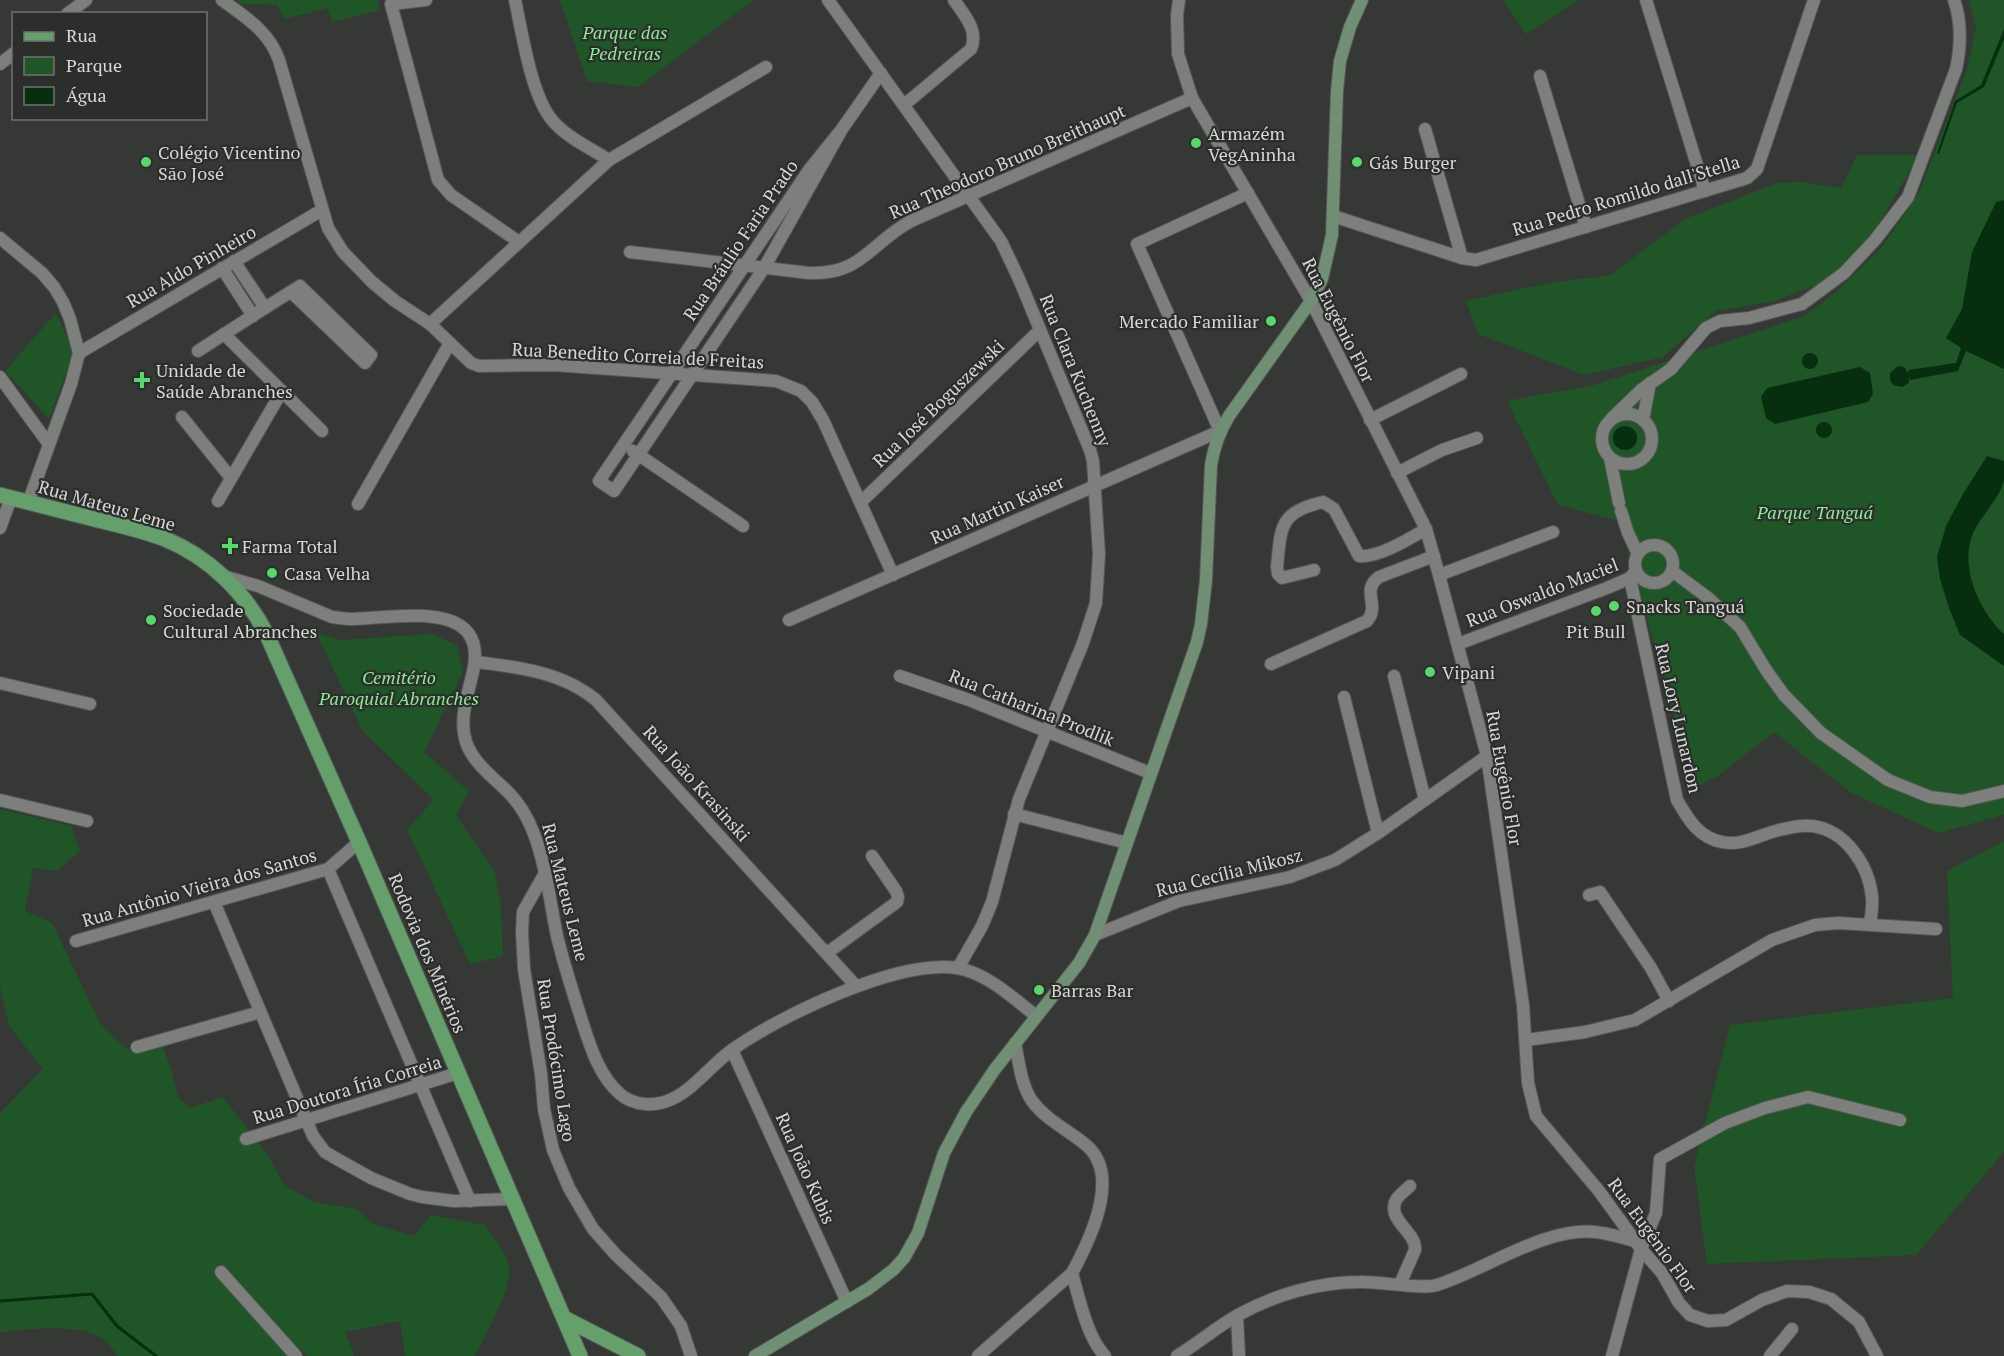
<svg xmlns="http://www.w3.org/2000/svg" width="2004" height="1356" viewBox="0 0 2004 1356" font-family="'PT Serif',serif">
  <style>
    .green { fill: #1f5527 }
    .water { fill: #072f0f }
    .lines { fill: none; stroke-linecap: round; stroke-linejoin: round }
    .stream { stroke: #072f0f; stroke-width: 3 }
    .minor-casing { stroke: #555755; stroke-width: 14 }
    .tertiary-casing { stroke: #555755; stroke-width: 14 }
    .secondary-casing { stroke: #555755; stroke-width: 14 }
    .primary-casing { stroke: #555755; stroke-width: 17 }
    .minor { stroke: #7d7f7d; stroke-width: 12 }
    .tertiary { stroke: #7d7f7d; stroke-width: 12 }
    .secondary { stroke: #708f75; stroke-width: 12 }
    .primary { stroke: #649f6c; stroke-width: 15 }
    .poi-dot { fill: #5bd56e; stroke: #2c2e2c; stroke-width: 2 }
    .labels { text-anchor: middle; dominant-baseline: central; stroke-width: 4.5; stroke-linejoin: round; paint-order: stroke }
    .park-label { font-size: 18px; font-style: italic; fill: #8cec96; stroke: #2c2e2c }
    .poi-label { font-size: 18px; fill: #d6d7d6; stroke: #2c2e2c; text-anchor: start }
    .street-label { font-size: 18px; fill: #d6d7d6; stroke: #2c2e2c }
  </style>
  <rect width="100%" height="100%" fill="#363836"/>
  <g class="green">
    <path d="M236 0H378L380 10 332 22 328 8 284 19 277 5 241 4Z"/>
    <path d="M560 0H753L638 87 587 81Z"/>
    <path d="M1503 0H1579L1526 34Z"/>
    <path d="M1969 0H2004V815L1938 833 1850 792 1774 732 1718 776 1694 788 1620 521 1558 505 1507 401 1594 385 1802 317 1834 294 1882 247 1919 193 1967 69 1976 27Z"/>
    <path d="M1857 155H1919L1869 241 1827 281 1775 301 1716 311 1663 357 1585 375 1478 334 1466 301 1543 284 1611 275 1685 219 1777 183 1802 182 1841 188Z"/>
    <path d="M56 313 74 352 49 419 5 371Z"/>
    <path d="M316 633 341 640 431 634 457 645 463 672 424 752 469 791 456 815 495 872 501 908 503 956 470 964 407 829 434 800 363 731Z"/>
    <path d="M0 809 71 826 80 851 57 871 33 868 25 911 52 923 100 1023 123 1046 134 1052 162 1044 172 1072 178 1097 190 1108 223 1097 269 1157 284 1185 314 1202 357 1209 373 1224 414 1236 431 1215 484 1225C493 1237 505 1250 509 1265 515 1284 484 1337 475 1356H405L400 1321 345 1332 354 1356H308L296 1345 286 1356H118C113 1351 108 1342 102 1338 76 1323 29 1329 0 1332V1113L43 1069 9 1026 0 987Z"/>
    <path d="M2004 841V1152L1916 1255 1707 1264 1694 1167 1730 1025 1953 998 1947 871Z"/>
  </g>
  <g class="water">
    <path d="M2004 29V39L1984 87 1957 103 1939 154 1937 153 1955 101 1981 85Z"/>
    <path d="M2004 200V369L1966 351 1958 371 1910 380 1909 376V383L1902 387 1893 385 1890 380V373L1898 366 1904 367 1908 373 1909 370 1956 363 1961 348 1946 338 1962 309 1972 252 1996 202Z"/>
    <circle cx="1810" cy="361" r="8"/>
    <path d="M1860 367 1870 373 1873 394 1868 402 1775 424 1766 418 1761 397 1767 388Z"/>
    <circle cx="1824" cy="430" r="8"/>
    <circle cx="1625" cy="438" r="12"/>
    <path d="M1987 456 2004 461C2004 467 2004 473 2004 479 2002 496 1978 519 1972 536 1960 569 1980 612 2004 634V666L1960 635 1949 608 1940 579 1937 557 1946 526 1963 494Z"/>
  </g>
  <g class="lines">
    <path class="stream" d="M0 1301 92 1294 117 1326 156 1356"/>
    <defs>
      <g id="minor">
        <path d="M222 0C245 17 269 31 279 60L328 228 343 252 372 282 395 301 430 324 471 363 479 366 554 365 763 380 776 381 801 391 812 402 823 420 893 575"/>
        <path d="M426 0 391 4 438 180 451 195 519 242"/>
        <path d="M515 0C522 32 531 95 552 120 566 137 590 148 609 160"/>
        <path d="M828 0 1001 241 1019 279 1090 450 1093 461 1099 554 1096 603 1083 643 1019 799 992 902 982 926 958 968"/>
        <path d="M1646 0 1705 191"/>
        <path d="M67 14 86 0"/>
        <path d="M0 64 14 53"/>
        <path d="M1540 76 1586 227"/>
        <path d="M904 105 971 49C979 30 964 15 954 0"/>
        <path d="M842 129 809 170 599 481 614 491 764 268 842 129 881 73"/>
        <path d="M1425 129 1462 258"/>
        <path d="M1333 216 1462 258 1476 260 1747 178 1757 169 1814 0"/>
        <path d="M0 238 42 273 54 287 63 302 70 319 79 353 71 384 28 503"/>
        <path d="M630 252 809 273C862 275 869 244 911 221L1192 98"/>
        <path d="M234 261 265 308"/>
        <path d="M222 268 253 316"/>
        <path d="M1311 301 1426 529 1439 575 1487 756 1523 1005 1528 1083 1536 1116 1599 1191 1641 1249 1662 1273 1679 1303 1690 1315 1708 1321 1726 1320 1762 1300 1787 1291 1809 1292 1831 1299 1859 1322 1877 1356"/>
        <path d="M430 324 609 160 766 67"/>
        <path d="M224 334 322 431"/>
        <path d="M198 351C232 329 266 307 300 286L371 355 365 363 291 292"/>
        <path d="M79 353 322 210"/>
        <path d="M0 377 48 443"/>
        <circle cx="1627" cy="439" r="25"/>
        <path d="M182 417 231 478"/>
        <path d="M1612 418 1641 390 1671 369 1706 328 1720 321 1749 318 1802 304 1844 273 1875 240 1908 197 1956 69C1961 46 1962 23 1954 0"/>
        <path d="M1370 420 1461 374"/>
        <path d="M1643 420 1650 383"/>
        <path d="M633 451 743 526"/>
        <path d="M1610 458 1619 503"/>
        <path d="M1397 473 1442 450 1477 438"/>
        <path d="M218 501 282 391"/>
        <path d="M861 502 1040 330"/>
        <path d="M358 504 450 343"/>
        <path d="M1621 511 1628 533 1638 554"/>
        <path d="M0 528 11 498"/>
        <circle cx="1654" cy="564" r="19"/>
        <path d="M1314 570 1282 578 1278 574 1277 567C1281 527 1279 512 1323 502L1334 509 1359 556C1378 558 1409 539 1426 529"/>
        <path d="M1672 571 1707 597 1740 627 1766 670 1784 695 1821 733 1888 780 1930 797 1962 801 2004 791"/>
        <path d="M1439 575 1553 532"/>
        <path d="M1630 578 1677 800C1688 819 1699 838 1722 842 1743 847 1764 832 1784 829 1792 827 1803 825 1812 826 1846 830 1869 866 1872 897 1873 906 1871 916 1870 925"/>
        <path d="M789 620 1220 431 1137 244 1248 193"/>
        <path d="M1458 644 1607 588 1630 578 1636 571"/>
        <path d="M476 662C518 667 562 672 596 700L856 986"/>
        <path d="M1271 664 1367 621C1381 605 1360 591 1379 577L1434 556"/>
        <path d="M900 676 969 700 1150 773"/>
        <path d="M1394 676 1425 800"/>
        <path d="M0 683 90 704"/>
        <path d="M1344 697 1378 833"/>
        <path d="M0 800 87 821"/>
        <path d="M1014 814 1127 843"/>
        <path d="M328 869 470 1201"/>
        <path d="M545 873 523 912 522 932 524 969 541 1074 544 1109 553 1150 569 1188 593 1229 616 1255 661 1297 681 1326 691 1356"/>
        <path d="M1589 895 1600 892 1651 968 1669 1001"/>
        <path d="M214 902 313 1136 325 1152 337 1159 371 1178 410 1194 422 1197 454 1201 512 1199"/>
        <path d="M1095 935 1179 901 1290 877 1335 860 1378 833 1487 756"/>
        <path d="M76 941 328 869 359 842"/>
        <path d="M827 953 897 902 898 897 896 891 872 856"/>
        <path d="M1526 1040 1585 1032 1635 1020 1772 940 1815 925 1838 923 1936 929"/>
        <path d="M1015 1043C1019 1062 1021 1085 1032 1101 1046 1120 1068 1130 1086 1145 1122 1175 1090 1240 1072 1273 1079 1298 1087 1337 1105 1356"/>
        <path d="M137 1047 260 1012"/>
        <path d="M732 1050 847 1302"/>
        <path d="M246 1139 458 1073"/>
        <path d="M221 1272 296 1356"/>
        <path d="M1400 1284 1415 1250C1417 1232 1386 1220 1396 1200 1399 1195 1406 1190 1410 1186"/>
        <path d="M1237 1316 1239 1356"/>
        <path d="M978 1356 1072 1273"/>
        <path d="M1177 1356C1198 1343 1217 1327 1238 1315 1274 1295 1318 1282 1360 1282 1380 1281 1420 1290 1437 1285 1485 1270 1544 1227 1595 1232 1608 1233 1622 1238 1635 1241"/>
        <path d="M1612 1356 1641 1249 1656 1213 1660 1159 1725 1123 1765 1108 1808 1097 1900 1120"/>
        <path d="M1770 1356 1792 1329"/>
      </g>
      <g id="tertiary">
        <path d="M1179 0 1177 15 1178 54 1192 98 1311 301"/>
        <path d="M223 576 258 586 332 617 348 619C395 619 493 595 472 676 467 697 459 721 466 742 473 763 493 777 508 792 520 804 528 818 534 834 546 866 550 902 557 936 564 965 573 993 582 1021 590 1046 599 1076 620 1094 634 1106 655 1107 672 1099 695 1088 711 1065 732 1050 779 1016 898 959 957 968 987 973 1013 998 1036 1016"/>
      </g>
      <path id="secondary" d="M755 1356 868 1289 893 1270 904 1258 918 1233 944 1153 966 1112 995 1069 1079 963 1095 935 1197 642 1201 624 1206 580 1211 465C1214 447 1219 432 1229 416L1311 301 1322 279 1332 235 1337 91 1340 61 1350 27 1362 0"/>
      <g id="primary">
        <path d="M0 495C31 503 63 511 94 519 118 525 142 530 165 539 209 557 246 593 267 635L359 842 580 1356"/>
        <path d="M564 1318 638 1356"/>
      </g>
    </defs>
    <use href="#minor" class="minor-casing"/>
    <use href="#tertiary" class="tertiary-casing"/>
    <use href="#secondary" class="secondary-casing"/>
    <use href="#primary" class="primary-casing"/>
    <use href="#minor" class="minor"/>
    <use href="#tertiary" class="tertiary"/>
    <use href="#secondary" class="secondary"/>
    <use href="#primary" class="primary"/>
  </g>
  <g class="poi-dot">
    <circle cx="1196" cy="143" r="6"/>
    <circle cx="146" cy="162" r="6"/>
    <circle cx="1357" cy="162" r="6"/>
    <circle cx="1271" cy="321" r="6"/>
    <path d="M139 371h6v6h6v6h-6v6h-6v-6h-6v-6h6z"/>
    <path d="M227 537h6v6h6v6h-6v6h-6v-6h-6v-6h6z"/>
    <circle cx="272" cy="573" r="6"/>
    <circle cx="1614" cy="606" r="6"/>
    <circle cx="1596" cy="611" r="6"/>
    <circle cx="151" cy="620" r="6"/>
    <circle cx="1430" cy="672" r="6"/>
    <circle cx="1039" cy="990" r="6"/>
  </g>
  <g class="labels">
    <g class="park-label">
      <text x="625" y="32">Parque das<tspan x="625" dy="21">Pedreiras</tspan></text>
      <text x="1815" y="512">Parque Tanguá</text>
      <text x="399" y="677">Cemitério<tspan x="399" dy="21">Paroquial Abranches</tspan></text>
    </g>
    <g class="poi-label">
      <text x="1208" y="133">Armazém<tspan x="1208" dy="21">VegAninha</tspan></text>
      <text x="158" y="152">Colégio Vicentino<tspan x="158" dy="21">São José</tspan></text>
      <text x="1369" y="162">Gás Burger</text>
      <text x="1259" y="321" text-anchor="end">Mercado Familiar</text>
      <text x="156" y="370">Unidade de<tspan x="156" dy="21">Saúde Abranches</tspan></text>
      <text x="242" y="546">Farma Total</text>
      <text x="284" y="573">Casa Velha</text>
      <text x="1626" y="606">Snacks Tanguá</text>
      <text x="163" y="610">Sociedade<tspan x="163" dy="21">Cultural Abranches</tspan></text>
      <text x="1596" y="631" text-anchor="middle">Pit Bull</text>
      <text x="1442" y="672">Vipani</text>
      <text x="1051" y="990">Barras Bar</text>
    </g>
    <g class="street-label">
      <text transform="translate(1007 161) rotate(-24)">Rua Theodoro Bruno Breithaupt</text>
      <text transform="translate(1626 195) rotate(-17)">Rua Pedro Romildo dall'Stella</text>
      <text transform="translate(740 240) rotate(-56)">Rua Bráulio Faria Prado</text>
      <text transform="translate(191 266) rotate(-30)">Rua Aldo Pinheiro</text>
      <text transform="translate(1339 320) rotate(63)">Rua Eugênio Flor</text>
      <text transform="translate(638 355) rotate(3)">Rua Benedito Correia de Freitas</text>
      <text transform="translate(1076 370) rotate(68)">Rua Clara Kuchenny</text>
      <text transform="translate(938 403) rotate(-44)">Rua José Boguszewski</text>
      <text transform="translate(107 505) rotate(16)">Rua Mateus Leme</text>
      <text transform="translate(997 509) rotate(-24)">Rua Martin Kaiser</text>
      <text transform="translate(1542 592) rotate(-21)">Rua Oswaldo Maciel</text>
      <text transform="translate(1032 707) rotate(22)">Rua Catharina Prodlik</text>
      <text transform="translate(1679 718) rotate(77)">Rua Lory Lunardon</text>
      <text transform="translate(1505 778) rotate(80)">Rua Eugênio Flor</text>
      <text transform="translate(697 783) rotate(48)">Rua João Krasinski</text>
      <text transform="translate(1229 872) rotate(-14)">Rua Cecília Mikosz</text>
      <text transform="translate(199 887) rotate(-16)">Rua Antônio Vieira dos Santos</text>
      <text transform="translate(566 892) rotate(76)">Rua Mateus Leme</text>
      <text transform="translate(428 953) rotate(67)">Rodovia dos Minérios</text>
      <text transform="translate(557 1060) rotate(81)">Rua Prodócimo Lago</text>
      <text transform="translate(347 1089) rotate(-17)">Rua Doutora Íria Correia</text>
      <text transform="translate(806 1168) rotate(66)">Rua João Kubis</text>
      <text transform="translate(1653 1235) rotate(54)">Rua Eugênio Flor</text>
    </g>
  </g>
  <rect x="12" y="12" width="195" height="108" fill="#2c2e2c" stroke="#707270" stroke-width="1.5"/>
  <rect x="24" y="32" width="30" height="9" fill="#649f6c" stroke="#707270" stroke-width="1.5"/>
  <text x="66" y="42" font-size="18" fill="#d6d7d6">Rua</text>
  <rect x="24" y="57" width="30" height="18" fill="#1f5527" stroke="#707270" stroke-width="1.5"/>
  <text x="66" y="72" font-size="18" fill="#d6d7d6">Parque</text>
  <rect x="24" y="87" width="30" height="18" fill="#072f0f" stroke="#707270" stroke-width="1.5"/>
  <text x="66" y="102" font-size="18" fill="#d6d7d6">Água</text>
</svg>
